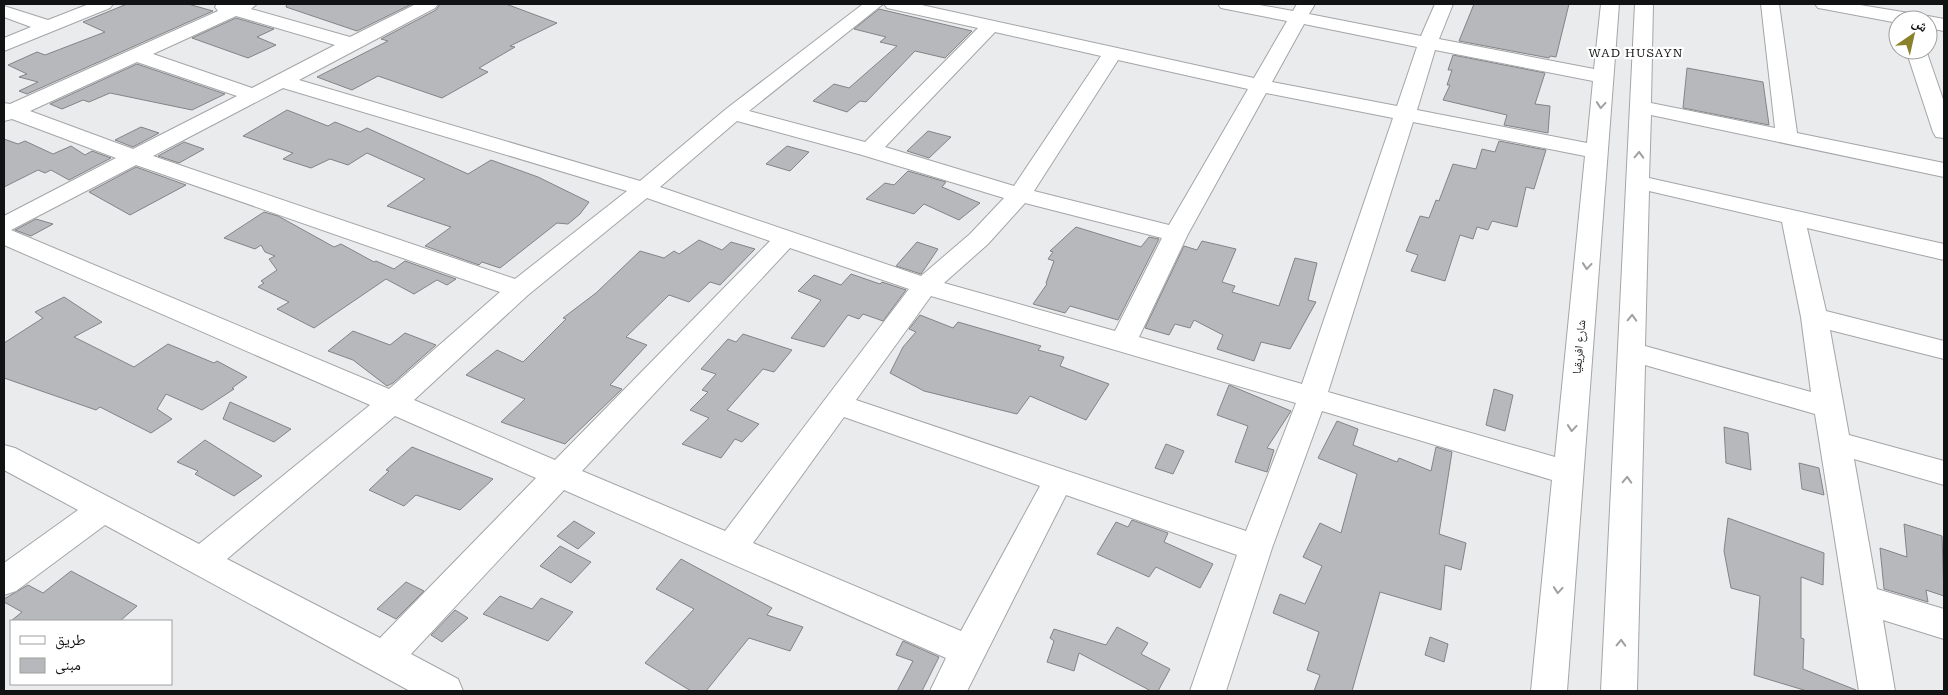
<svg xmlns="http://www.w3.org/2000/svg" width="1948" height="695" viewBox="0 0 1948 695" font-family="'Roboto Serif','Noto Naskh Arabic',serif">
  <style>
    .building { fill: #b7b8bb; stroke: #838486 }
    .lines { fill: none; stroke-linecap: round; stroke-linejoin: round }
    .minor-casing { stroke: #a4a5a8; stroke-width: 2 }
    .minor { fill: #fff; fill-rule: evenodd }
    .oneway { stroke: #a0a0a1 }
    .labels { text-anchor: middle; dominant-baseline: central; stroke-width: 4.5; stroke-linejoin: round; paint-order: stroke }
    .far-quarter-label { font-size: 12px; letter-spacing: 1px; fill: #111213; stroke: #fff }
    .street-label { font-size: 12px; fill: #111213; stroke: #fff }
  </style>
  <rect width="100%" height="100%" fill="#eaebed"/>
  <g class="building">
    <path d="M127 4H188L213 11 27 94 19 91 38 82 19 77 27 74 8 65 37 52 45 55 105 32 83 22Z"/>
    <path d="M287 4H412L357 31 286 7Z"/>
    <path d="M440 4H506L557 23 510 46 515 47 479 68 488 72 442 98 378 76 352 90 317 77 388 41 381 39 436 10Z"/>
    <path d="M1474 4H1569L1556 57 1550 56 1549 58 1459 41Z"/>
    <path d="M879 9 972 31 945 58 915 51 866 102 860 101 847 112 813 101 834 84 849 88 897 46 880 42 886 37 854 29Z"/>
    <path d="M236 18 274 29 257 37 276 45 248 58 192 38Z"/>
    <path d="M1453 55 1545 73 1535 104 1550 106 1548 133 1504 125 1507 115 1443 100 1450 85H1447L1452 70H1448Z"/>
    <path d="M137 64 225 94 192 110 110 93 89 102 83 100 62 109 50 104Z"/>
    <path d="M1687 68 1763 82 1769 125 1683 108Z"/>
    <path d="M287 110 328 126 335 122 360 132 367 128 468 174 491 160 538 177 589 202 580 214 568 224 557 223 500 268 482 262 479 265 425 246 451 227 387 206 425 179 367 153 348 165 330 159 311 168 283 159 293 153 243 136Z"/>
    <path d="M141 127 159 133 133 147 115 140Z"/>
    <path d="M928 131 951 137 929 158 907 151Z"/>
    <path d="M4 139 18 144 25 141 53 154 71 146 85 155 92 151 111 158 69 180 51 170 45 173 38 170 4 187Z"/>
    <path d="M1499 141 1546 150 1534 189 1526 187 1517 227 1492 221 1488 230 1477 227 1473 239 1460 235 1445 281 1411 271 1418 255 1406 251 1420 216 1429 218 1436 200 1439 201 1453 164 1476 169 1482 149 1495 152Z"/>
    <path d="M184 142 204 149 179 163 158 156Z"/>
    <path d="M787 146 809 152 790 171 766 164Z"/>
    <path d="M136 167 186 185 130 215 89 192Z"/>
    <path d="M908 171 946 182 942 187 980 203 959 220 924 204 914 214 866 199 885 183 894 185Z"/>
    <path d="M264 212 278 216 334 247 341 244 374 262 376 261 394 269 405 261 456 279 447 285 437 280 414 294 386 279 314 328 277 309 289 302 258 287 264 283 261 281 277 270 269 259 275 256 265 252 261 245 255 249 224 238Z"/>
    <path d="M36 219 53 224 31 236 15 230Z"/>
    <path d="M1076 227 1141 247 1149 237 1159 239 1118 320 1070 306 1065 313 1033 304 1047 284 1046 283 1054 261 1048 259 1053 252 1050 251Z"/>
    <path d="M699 240 722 250 731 242 755 249 720 285 710 282 689 302 669 295 626 337 647 345 610 385 622 389 565 444 501 422 525 399 466 375 497 350 523 362 566 319 563 318 596 293 640 251 664 258 674 251 679 254Z"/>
    <path d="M1202 241 1236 249 1222 282 1235 286 1232 292 1279 306 1295 258 1317 263 1308 300 1316 302 1290 349 1261 342 1254 361 1217 349 1223 335 1194 320 1190 328 1175 324 1169 335 1145 328 1184 246 1197 250Z"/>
    <path d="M917 242 938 249 921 274 896 266Z"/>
    <path d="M851 274 880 284 882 282 906 290 883 321 863 314 859 319 848 315 824 347 791 338 821 300 798 291 814 275 841 285Z"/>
    <path d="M64 297 102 322 74 337 134 367 168 344 214 363 217 361 247 377 232 388 234 389 202 410 166 394 157 409 172 419 151 433 100 407 96 410 4 378V343L43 318 35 312Z"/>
    <path d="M920 315 953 328 958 322 1041 346 1038 350 1064 357 1060 366 1109 384 1086 420 1030 396 1017 414 924 391 890 373 903 347 916 332 909 329Z"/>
    <path d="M353 331 390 345 405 333 436 345 393 383 387 386 353 360 328 351Z"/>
    <path d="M743 334 792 350 774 372 763 369 727 410 759 424 742 442 735 439 721 458 682 444 709 418 690 410 708 392 702 390 716 374 701 369 728 339 736 342Z"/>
    <path d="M1229 385 1291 411 1267 448 1274 450 1267 472 1235 462 1248 426 1217 415Z"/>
    <path d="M1494 389 1513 395 1505 431 1486 425Z"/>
    <path d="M230 402 291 429 274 442 223 419Z"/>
    <path d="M1337 421 1358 429 1353 445 1397 462 1399 458 1431 471 1436 447 1452 452 1439 534 1466 543 1461 570 1445 565 1441 610 1380 592 1352 691H1314L1320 675 1307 670 1319 632 1273 613 1280 594 1305 604 1322 566 1303 557 1320 523 1341 533 1357 474 1318 458Z"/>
    <path d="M1724 427 1748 433 1751 470 1726 463Z"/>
    <path d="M205 440 262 476 234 496 195 474 198 471 177 462Z"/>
    <path d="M1166 444 1184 451 1173 474 1155 468Z"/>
    <path d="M412 447 493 479 460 510 416 495 404 506 369 490 389 471 386 470Z"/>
    <path d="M1799 463 1819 468 1824 495 1802 489Z"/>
    <path d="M1728 518 1824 553 1823 585 1801 577V638L1804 639 1803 669 1856 690V691H1807L1754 675 1760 596 1731 588 1724 551Z"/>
    <path d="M1132 520 1168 533 1164 542 1213 564 1200 588 1156 567 1149 577 1097 554 1116 522 1128 527Z"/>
    <path d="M574 521 595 533 578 549 557 536Z"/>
    <path d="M1904 524 1942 536 1944 596 1926 590 1928 602 1884 589 1880 548 1907 557Z"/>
    <path d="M560 546 591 562 571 583 540 566Z"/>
    <path d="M681 559 772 608 767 615 803 627 790 651 749 638 706 691H691L645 663 694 609 656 589Z"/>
    <path d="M71 571 137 606 120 621H11L22 612 4 602V599L28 585 43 593Z"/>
    <path d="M406 582 424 591 396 619 377 609Z"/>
    <path d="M500 596 532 609 541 598 573 612 548 641 483 614Z"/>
    <path d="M455 610 468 618 442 642 431 635Z"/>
    <path d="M1117 627 1148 643 1141 654 1170 669 1158 691H1151L1079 653 1074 671 1047 662 1054 641 1050 638 1054 629 1106 645Z"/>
    <path d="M1430 637 1448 644 1444 662 1425 655Z"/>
    <path d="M903 641 939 657 922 691H897L913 661 896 655Z"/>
  </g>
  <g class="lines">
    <defs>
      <g id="minor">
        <path d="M89 4H113L110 8 4 51V38L31 27 4 17V6L48 20Z"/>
        <path d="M217 4H257L251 9 350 37 416 4H438L435 8 299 80 640 181 726 109 863 4H883L749 111 865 142 978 28 887 8 884 4H917L1254 78 1287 21 1221 8 1218 4H1254L1293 11 1297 4H1315L1309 14 1421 36 1435 4H1453L1439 39 1594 69 1601 4H1619L1567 691H1531L1552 480 1322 411 1272 548 1226 691H1190L1237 555 1066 495 967 691H930L946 658 564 490 411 654 458 679 463 691H410L105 525 16 591 4 595V563L78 510 4 470V445L15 448 199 544 370 405 4 245V216L116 158 12 119 4 121V103L10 104 218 11 215 7ZM236 16 335 45 252 88 153 54ZM1304 24 1417 47 1397 106 1272 82ZM995 32 1101 56 1014 186 885 147ZM1435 50 1593 81 1587 143 1417 110ZM1118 60 1248 89 1169 225 1034 191ZM137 62 237 96 133 149 30 111ZM283 88 627 191 515 279 153 156ZM1266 93 1393 118 1302 384 1139 337 1188 234ZM737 121 862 155 1004 198 970 234 921 276 660 187ZM1413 122 1585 156 1555 457 1328 392ZM136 165 500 292 389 389 11 230ZM647 198 770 241 555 460 414 400 528 295ZM1025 203 1162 238 1115 331 944 283 988 244ZM790 248 909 289 725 531 582 471ZM931 296 1296 403 1246 531 856 400ZM395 416 536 478 380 638 227 559ZM844 417 1040 486 961 631 753 543Z"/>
        <path d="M1635 4H1653L1651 103 1775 128 1761 4H1779L1797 133 1944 163V177L1651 115 1649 178 1944 244V260L1807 228 1826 311 1944 341V359L1830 330 1849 435 1944 461V485L1854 459 1877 589 1944 609V639L1883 620 1895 691H1859L1815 414 1645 365 1637 691H1601ZM1649 191 1782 222 1801 317 1811 392 1645 346Z"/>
        <path d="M1815 4H1854L1915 14 1923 18 1928 16 1944 19V31L1928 28V20H1898V23L1824 9 1818 8Z"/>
        <path d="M1906 50H1926L1944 102V138L1936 137 1933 132Z"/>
      </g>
    </defs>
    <use href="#minor" class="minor-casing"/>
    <use href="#minor" class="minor"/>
  </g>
  <defs><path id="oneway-chevron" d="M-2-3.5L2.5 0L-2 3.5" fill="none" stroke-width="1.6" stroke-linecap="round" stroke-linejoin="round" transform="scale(1.25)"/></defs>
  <g class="oneway">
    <use href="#oneway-chevron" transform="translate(1601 105) rotate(95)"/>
    <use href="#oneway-chevron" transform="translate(1639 155) rotate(-88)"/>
    <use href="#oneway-chevron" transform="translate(1587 266) rotate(95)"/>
    <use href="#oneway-chevron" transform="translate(1632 318) rotate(-88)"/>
    <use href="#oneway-chevron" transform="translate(1572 428) rotate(95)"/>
    <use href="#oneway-chevron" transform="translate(1627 480) rotate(-88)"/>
    <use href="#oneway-chevron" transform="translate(1558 590) rotate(95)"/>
    <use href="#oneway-chevron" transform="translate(1621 643) rotate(-88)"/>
  </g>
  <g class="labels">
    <g class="far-quarter-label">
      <text x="1636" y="53">WAD HUSAYN</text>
    </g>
    <g class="street-label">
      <text transform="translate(1579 347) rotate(-85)">شارع افريقيا</text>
    </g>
  </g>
  <rect width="1948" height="695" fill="none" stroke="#111213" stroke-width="10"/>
  <rect x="10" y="620" width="162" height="65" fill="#ffffff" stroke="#a0a0a1"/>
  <rect x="20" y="636" width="25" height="8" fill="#ffffff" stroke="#a0a0a1"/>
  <text x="55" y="645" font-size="15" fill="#111213">طريق</text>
  <rect x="20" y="658" width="25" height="15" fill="#b7b8bb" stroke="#a0a0a1"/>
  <text x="55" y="670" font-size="15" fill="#111213">مبنى</text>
  <g transform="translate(1913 35) rotate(34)"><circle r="24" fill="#ffffff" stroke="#a0a0a1"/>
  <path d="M0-4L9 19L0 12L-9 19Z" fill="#89822a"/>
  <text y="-8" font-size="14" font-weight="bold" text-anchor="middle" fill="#111213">ش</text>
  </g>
</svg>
